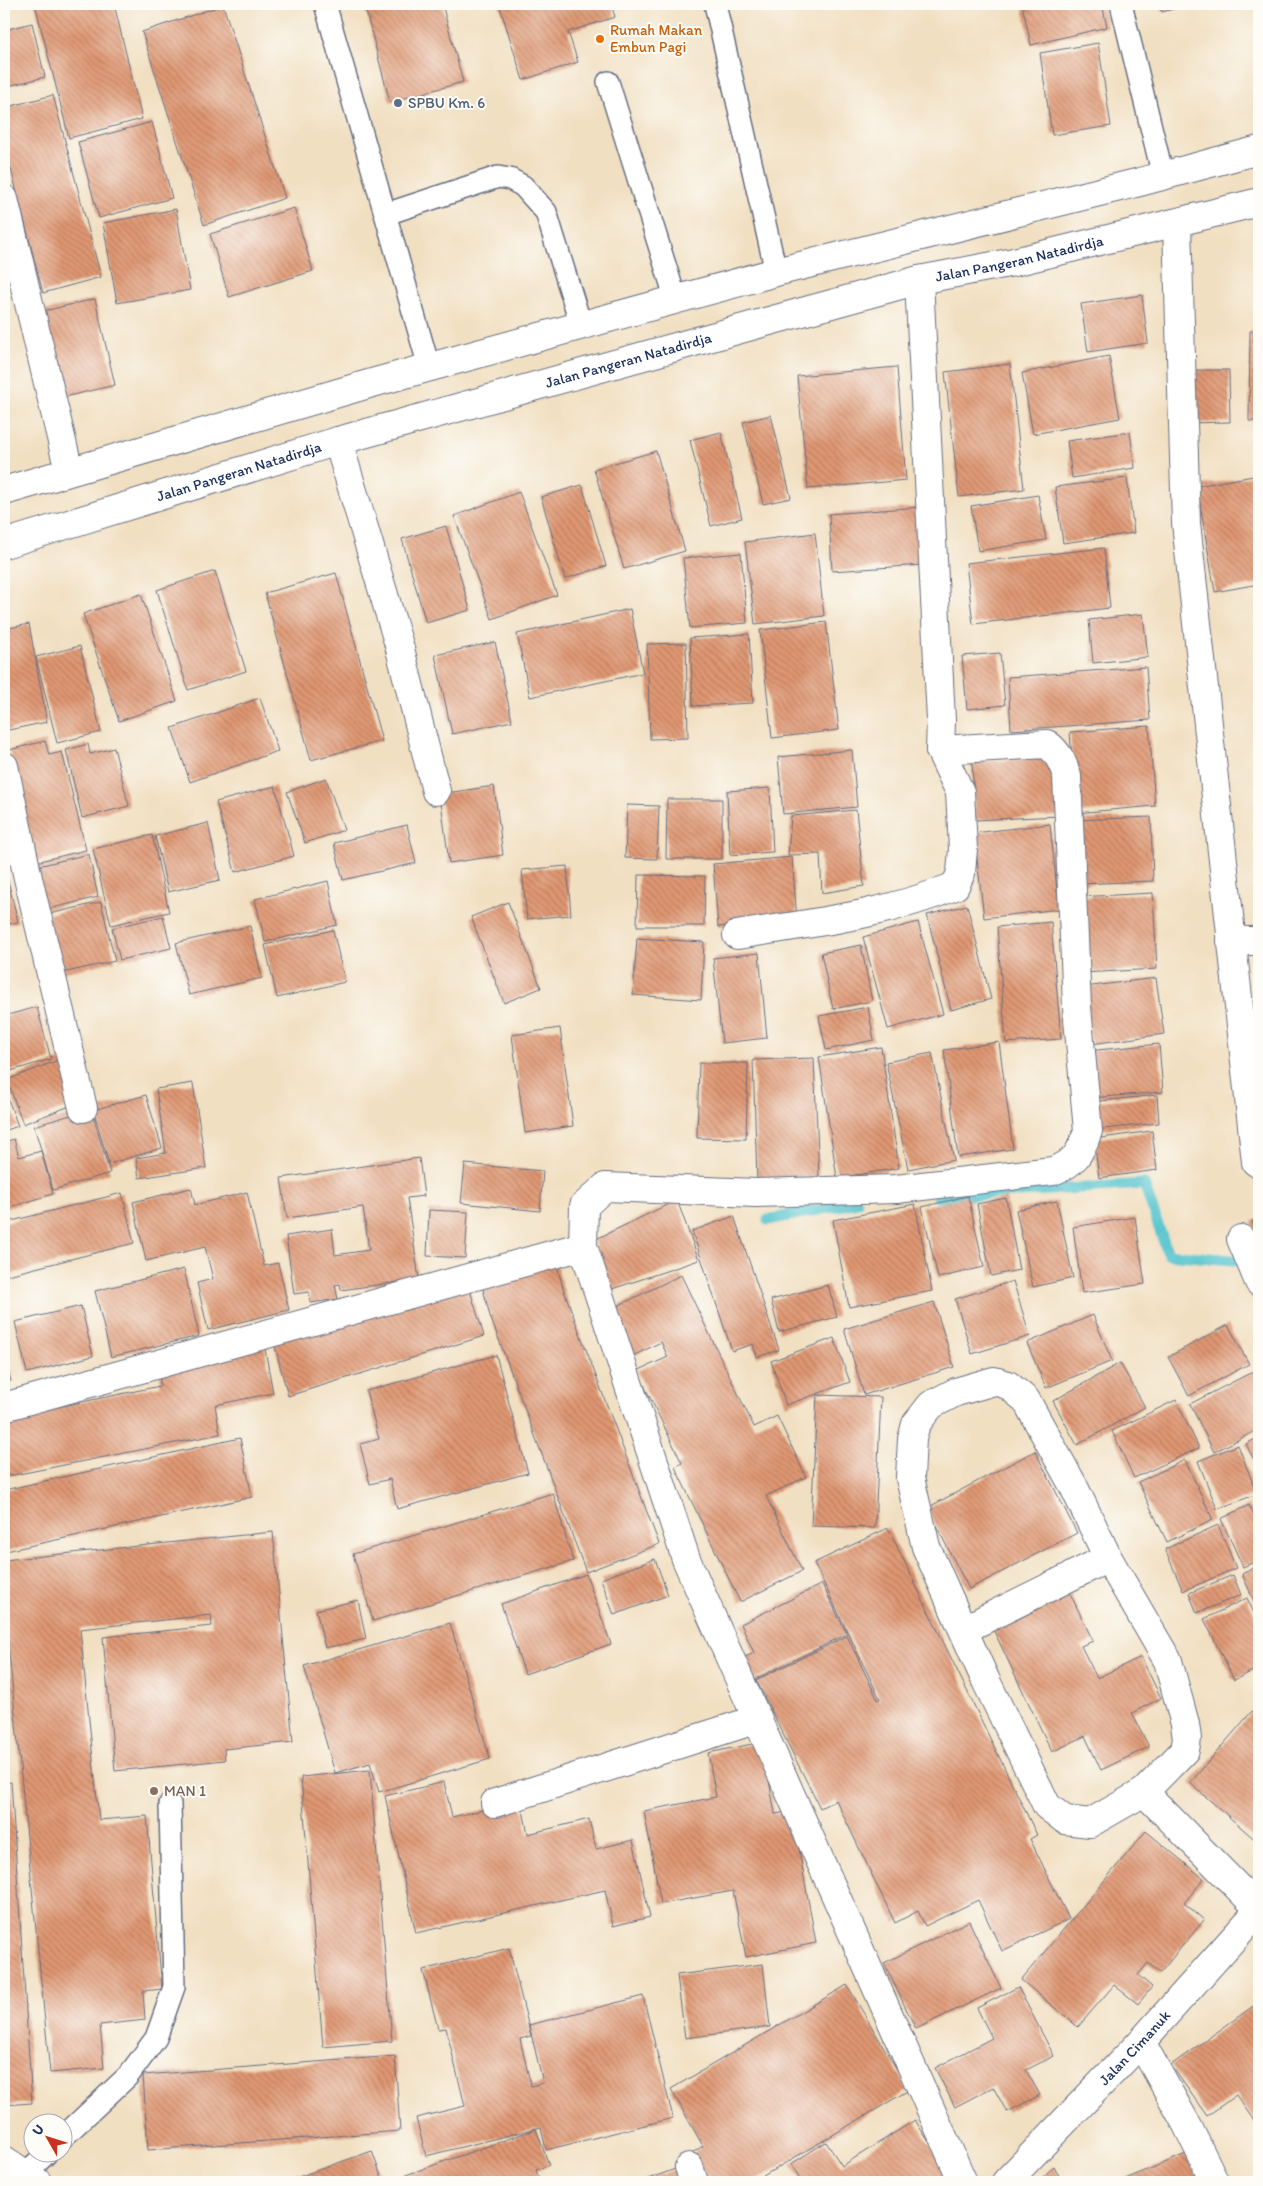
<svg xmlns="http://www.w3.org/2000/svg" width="1263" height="2186" viewBox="0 0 1263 2186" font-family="Itim,sans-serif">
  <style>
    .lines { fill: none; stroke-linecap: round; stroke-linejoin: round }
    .stream { stroke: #58c5cf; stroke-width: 11 }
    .building { fill: url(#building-back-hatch) }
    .service-casing { stroke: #666d81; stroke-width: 24 }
    .minor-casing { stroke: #666d81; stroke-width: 30 }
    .primary-casing { stroke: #666d81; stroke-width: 30 }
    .service { stroke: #fff; stroke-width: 21 }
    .minor { stroke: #fff; stroke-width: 28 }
    .primary { stroke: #fff; stroke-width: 28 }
    .food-dot { fill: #e8710a; stroke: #fdfcf7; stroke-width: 2 }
    .service-dot { fill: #5c6f8a; stroke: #fdfcf7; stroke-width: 2 }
    .education-dot { fill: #8d6e63; stroke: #fdfcf7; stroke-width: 2 }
    .labels { text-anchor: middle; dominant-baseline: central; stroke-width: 4; stroke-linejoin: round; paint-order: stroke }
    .food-label { font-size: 15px; fill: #c56008; stroke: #fdfcf7; text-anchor: start }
    .service-label { font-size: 15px; fill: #4e5e75; stroke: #fdfcf7; text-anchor: start }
    .street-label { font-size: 15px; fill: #1b2f5e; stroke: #fdfcf7 }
    .education-label { font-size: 15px; fill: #785e54; stroke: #fdfcf7; text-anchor: start }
  </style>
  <defs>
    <pattern id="building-back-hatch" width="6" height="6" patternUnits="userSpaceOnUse" patternTransform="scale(1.25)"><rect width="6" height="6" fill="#e09772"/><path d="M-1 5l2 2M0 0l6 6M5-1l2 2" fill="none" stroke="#b57c61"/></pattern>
  </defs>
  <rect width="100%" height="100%" fill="#fdfcf7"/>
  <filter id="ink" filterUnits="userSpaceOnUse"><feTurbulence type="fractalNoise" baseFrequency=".02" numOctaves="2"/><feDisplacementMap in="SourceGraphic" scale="10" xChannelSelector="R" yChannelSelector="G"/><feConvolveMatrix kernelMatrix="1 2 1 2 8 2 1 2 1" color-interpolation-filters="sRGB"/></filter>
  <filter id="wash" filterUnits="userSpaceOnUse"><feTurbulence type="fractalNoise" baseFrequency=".0096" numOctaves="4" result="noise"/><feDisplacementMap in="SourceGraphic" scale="20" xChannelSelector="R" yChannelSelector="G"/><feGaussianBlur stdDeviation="1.12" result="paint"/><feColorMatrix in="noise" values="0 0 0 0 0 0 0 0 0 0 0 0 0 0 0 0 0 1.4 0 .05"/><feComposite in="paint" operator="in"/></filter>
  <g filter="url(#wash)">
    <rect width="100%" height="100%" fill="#f1dfc1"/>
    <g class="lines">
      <g class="stream">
        <path d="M938 1197 1144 1184 1168 1254 1242 1261"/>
        <path d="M768 1220 857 1202"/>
      </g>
    </g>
    <g id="blocks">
      <g class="building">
        <path d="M35 4H114L142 119 69 138Z"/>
        <path d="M364 4H442L463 82 390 102Z"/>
        <path d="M499 4H611L615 17 568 32 578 62 523 80Z"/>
        <path d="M1022 4H1102L1107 27 1031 45Z"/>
        <path d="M1160 4H1191L1162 12Z"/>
        <path d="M223 5 285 198 204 225 142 32Z"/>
        <path d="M32 23 45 77 4 87V30Z"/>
        <path d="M1098 43 1111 126 1052 135 1040 53Z"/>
        <path d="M53 95 101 277 43 293 4 142V108Z"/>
        <path d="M152 122 172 198 99 218 78 142Z"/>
        <path d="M294 208 313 271 229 297 210 234Z"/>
        <path d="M176 209 190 290 117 303 103 223Z"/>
        <path d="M1142 295 1148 343 1088 352 1081 304Z"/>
        <path d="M95 299 115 385 56 399 35 313Z"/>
        <path d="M1250 331H1259V421H1249Z"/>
        <path d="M1109 356 1120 418 1033 434 1022 373Z"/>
        <path d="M1010 364 1024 489 959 497 945 372Z"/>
        <path d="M897 367 906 480 808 489 797 376Z"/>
        <path d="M1188 370H1229L1230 422 1188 423Z"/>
        <path d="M771 415 791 498 763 504 743 422Z"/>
        <path d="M721 432 742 518 711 526 690 440Z"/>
        <path d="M1130 432 1135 468 1072 478 1067 441Z"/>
        <path d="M656 451 685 551 624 569 594 469Z"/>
        <path d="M1259 475V584L1215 592 1197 486Z"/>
        <path d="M1127 478 1134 533 1063 543 1055 487Z"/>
        <path d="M582 485 606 566 565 579 541 497Z"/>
        <path d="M519 492 557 595 492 619 454 516Z"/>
        <path d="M1038 495 1046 540 978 551 971 506Z"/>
        <path d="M920 507 923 565 832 571 829 514Z"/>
        <path d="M446 526 470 610 426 623 402 539Z"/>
        <path d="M815 533 824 616 755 624 745 542Z"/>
        <path d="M1104 548 1110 608 973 624 966 563Z"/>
        <path d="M741 553 747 623 690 628 683 558Z"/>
        <path d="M215 571 246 671 188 690 157 590Z"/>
        <path d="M336 573 382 741 311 760 265 593Z"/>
        <path d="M141 594 177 701 119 721 83 614Z"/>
        <path d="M630 609 643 673 530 697 517 634Z"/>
        <path d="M1143 614 1148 657 1093 663 1089 620Z"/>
        <path d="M826 622 839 730 772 738 760 630Z"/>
        <path d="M29 624 47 722 4 731V629Z"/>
        <path d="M749 634 753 703 693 706 690 638Z"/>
        <path d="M495 642 512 721 452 734 435 655Z"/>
        <path d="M686 643 688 738 650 739 647 644Z"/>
        <path d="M80 646 101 732 57 743 36 657Z"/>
        <path d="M1000 653 1005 705 967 709 962 656Z"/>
        <path d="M1146 667 1150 720 1011 730 1008 677Z"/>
        <path d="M260 698 278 751 190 782 172 728Z"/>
        <path d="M1149 726 1155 806 1076 813 1070 732Z"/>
        <path d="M45 741 49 755 62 752 86 850 36 862 9 750Z"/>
        <path d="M88 744 90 754 114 748 129 806 82 818 66 750Z"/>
        <path d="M852 750 857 807 783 814 778 757Z"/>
        <path d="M1056 758 1059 816 975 820 972 762Z"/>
        <path d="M326 778 344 830 305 843 287 792Z"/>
        <path d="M275 786 294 856 235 872 216 802Z"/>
        <path d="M494 786 503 855 449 863 440 794Z"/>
        <path d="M770 788 773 852 730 855 727 791Z"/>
        <path d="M667 799H722V859H666Z"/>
        <path d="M627 805 659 806 657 859 625 858Z"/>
        <path d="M856 810 864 886 822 893 820 854 788 855 791 816Z"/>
        <path d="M1151 817 1153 881 1076 884 1074 820Z"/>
        <path d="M208 823 220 880 168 892 155 836Z"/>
        <path d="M1050 824 1059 909 984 918 974 833Z"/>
        <path d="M407 825 416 863 343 880 334 843Z"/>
        <path d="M152 835 169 912 111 925 93 849Z"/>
        <path d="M89 854 98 897 44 910 34 867Z"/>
        <path d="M792 857 797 920 718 927 713 864Z"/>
        <path d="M4 864 18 922 4 925Z"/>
        <path d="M567 866 571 915 527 919 522 870Z"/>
        <path d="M638 875 705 876 704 926H637Z"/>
        <path d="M328 881 337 925 265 942 255 899Z"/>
        <path d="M1153 893 1157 969 1082 973 1078 897Z"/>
        <path d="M101 902 115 961 58 974 45 915Z"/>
        <path d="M508 902 541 988 504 1003 471 917Z"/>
        <path d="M967 905 991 999 951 1010 927 915Z"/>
        <path d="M163 916 171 948 120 960 112 928Z"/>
        <path d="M918 922 943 1014 888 1029 863 937Z"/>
        <path d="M1051 922 1061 1039 1006 1043 997 927Z"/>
        <path d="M250 926 262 978 189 995 176 943Z"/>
        <path d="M333 930 345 982 277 998 265 945Z"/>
        <path d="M637 938 704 942 701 1000 633 995Z"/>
        <path d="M861 945 872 1001 833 1009 821 953Z"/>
        <path d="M759 953 767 1038 722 1043 713 958Z"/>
        <path d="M1156 978 1164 1034 1091 1044 1084 987Z"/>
        <path d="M37 1007 51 1059 4 1073V1016Z"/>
        <path d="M868 1007 874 1040 826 1050 819 1016Z"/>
        <path d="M560 1028 573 1126 525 1133 512 1035Z"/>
        <path d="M999 1042 1013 1149 958 1157 944 1050Z"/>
        <path d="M1159 1044 1163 1092 1091 1098 1087 1051Z"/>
        <path d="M881 1047 899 1168 837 1178 819 1057Z"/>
        <path d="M932 1053 954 1160 908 1169 886 1062Z"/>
        <path d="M814 1058 819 1177 757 1180 753 1060Z"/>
        <path d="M61 1059 78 1103 23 1124 7 1080Z"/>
        <path d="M699 1063H748L746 1139 697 1138Z"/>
        <path d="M193 1083 206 1168 139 1178 136 1158 166 1153 156 1089Z"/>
        <path d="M4 1088 18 1126 4 1131Z"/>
        <path d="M146 1095 162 1148 109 1164 93 1110Z"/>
        <path d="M1157 1095 1159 1123 1094 1130 1091 1102Z"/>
        <path d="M91 1109 110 1173 53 1190 34 1126Z"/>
        <path d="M1152 1131 1157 1170 1099 1178 1094 1139Z"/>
        <path d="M14 1139 19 1157 41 1151 53 1194 4 1209V1142Z"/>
        <path d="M419 1158 424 1196 407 1198 419 1279 341 1290 340 1284 335 1285 338 1299 310 1303 309 1292 294 1294 286 1236 332 1229 335 1255 369 1250 363 1207 287 1218 281 1178Z"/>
        <path d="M465 1164 543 1171 540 1211 461 1203Z"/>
        <path d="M191 1188 195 1205 247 1192 264 1266 278 1263 289 1310 208 1330 197 1283 213 1279 205 1247 146 1261 133 1202Z"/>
        <path d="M122 1193 134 1243 4 1276V1223Z"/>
        <path d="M968 1196 984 1267 938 1278 922 1207Z"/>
        <path d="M1006 1198 1019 1270 991 1276 977 1204Z"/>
        <path d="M677 1200 699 1260 609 1290 594 1240Z"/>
        <path d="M1057 1201 1073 1278 1033 1287 1016 1210Z"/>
        <path d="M915 1204 932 1291 849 1307 833 1220Z"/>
        <path d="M429 1210 468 1212 465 1258 427 1256Z"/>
        <path d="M734 1216 779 1350 757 1357 753 1344 732 1351 692 1231Z"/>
        <path d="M1135 1217 1145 1284 1082 1293 1073 1227Z"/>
        <path d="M1259 1219V1241L1252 1221Z"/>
        <path d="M556 1262 563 1288 659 1544 586 1572 490 1316 482 1285Z"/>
        <path d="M184 1269 199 1336 111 1357 95 1291Z"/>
        <path d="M681 1275 754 1427 777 1416 806 1477 766 1496 802 1571 740 1602 675 1467 682 1463 637 1371 668 1357 661 1342 629 1358 607 1311Z"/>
        <path d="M1013 1281 1030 1336 972 1354 955 1299Z"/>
        <path d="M828 1285 837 1317 779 1332 771 1300Z"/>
        <path d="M469 1287 484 1336 288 1396 273 1339Z"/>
        <path d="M934 1302 954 1367 864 1395 844 1329Z"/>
        <path d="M81 1306 93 1356 27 1373 15 1322Z"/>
        <path d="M1093 1315 1112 1361 1046 1388 1027 1343Z"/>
        <path d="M1228 1325 1249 1364 1189 1396 1168 1357Z"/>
        <path d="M263 1338 273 1393 215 1405 220 1434 4 1477V1418L160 1386V1371Z"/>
        <path d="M834 1338 850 1382 786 1405 771 1361Z"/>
        <path d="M4 1354 11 1381 4 1383Z"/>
        <path d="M496 1355 528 1473 397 1509 390 1479 370 1484 360 1444 379 1439 366 1391Z"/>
        <path d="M1120 1363 1145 1407 1077 1445 1053 1401Z"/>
        <path d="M1256 1370 1259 1377V1429L1214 1452 1190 1404Z"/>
        <path d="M817 1395 881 1397 875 1528 811 1526Z"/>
        <path d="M1176 1400 1199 1448 1134 1478 1112 1431Z"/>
        <path d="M1259 1437V1470L1246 1444Z"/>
        <path d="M240 1438 252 1497 6 1551 4 1542V1490Z"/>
        <path d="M1238 1445 1257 1494 1217 1509 1198 1461Z"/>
        <path d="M1035 1451 1077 1533 969 1589 927 1508Z"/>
        <path d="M1185 1460 1213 1520 1167 1542 1138 1482Z"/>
        <path d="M553 1493 573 1561 373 1621 353 1554Z"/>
        <path d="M1249 1505 1259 1526V1560L1243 1567 1221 1519Z"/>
        <path d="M1218 1525 1236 1568 1183 1591 1165 1549Z"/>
        <path d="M888 1528 1037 1835 1030 1839 1069 1919 1002 1951 978 1900 925 1926 918 1911 895 1923 836 1800 820 1808 756 1680 847 1636 878 1700 880 1699 814 1563Z"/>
        <path d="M273 1532 293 1742 224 1749 225 1760 115 1771 103 1637 212 1626 211 1615 80 1629 99 1820 147 1816 162 1989 143 1991 145 2020 100 2025 104 2068 50 2073 4 1601V1560Z"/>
        <path d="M655 1559 668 1595 614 1615 601 1579Z"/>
        <path d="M1259 1565V1612L1242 1574Z"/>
        <path d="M586 1574 611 1644 525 1674 501 1604Z"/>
        <path d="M1233 1575 1241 1595 1197 1613 1189 1593Z"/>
        <path d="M822 1584 847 1634 755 1679 745 1657 754 1653 741 1624Z"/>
        <path d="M1068 1589 1093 1641 1081 1646 1097 1678 1141 1657 1161 1698 1132 1713 1149 1747 1101 1770 1085 1736 1052 1752 992 1627Z"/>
        <path d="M1247 1598 1259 1624V1668L1234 1680 1204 1619Z"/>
        <path d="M358 1600 366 1639 325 1648 316 1610Z"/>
        <path d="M450 1623 490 1759 379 1792 370 1763 335 1773 304 1666Z"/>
        <path d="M1259 1703V1843L1190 1783Z"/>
        <path d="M762 1742 775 1814 792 1811 816 1943 746 1957 733 1891 661 1904 644 1811 716 1797 708 1753Z"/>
        <path d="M370 1770 392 2041 323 2047 301 1777Z"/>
        <path d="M11 1782 32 2103 4 2105V1783Z"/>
        <path d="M444 1782 452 1817 521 1801 528 1834 589 1819 596 1849 633 1840 650 1917 613 1926 605 1890 416 1933 385 1796Z"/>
        <path d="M1146 1831 1204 1879 1184 1903 1204 1920 1160 1973 1148 1963 1138 1975 1152 1987 1138 2004 1114 1985 1078 2027 1021 1980Z"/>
        <path d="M969 1921 1001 1988 916 2029 884 1963Z"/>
        <path d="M509 1948 531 2036 520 2039 531 2086 543 2083 529 2025 643 1996 673 2118 546 2150 541 2127 426 2156 416 2118 465 2106 446 2028 438 2029 423 1970Z"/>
        <path d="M763 1964 770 2027 685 2038 677 1975Z"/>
        <path d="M847 1985 909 2090 753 2182H709L692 2153 703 2146 671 2089Z"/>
        <path d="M1018 1987 1054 2056 1026 2070 1040 2095 1007 2112 993 2087 955 2107 935 2068 992 2038 977 2008Z"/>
        <path d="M1256 2004 1259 2008V2128L1236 2095 1207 2116 1171 2065Z"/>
        <path d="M395 2056 400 2131 148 2150 143 2075Z"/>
        <path d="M915 2120 949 2173 935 2182H802L791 2164 826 2142 842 2166Z"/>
        <path d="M536 2129 549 2165 536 2170 540 2182H386Z"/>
        <path d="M372 2151 383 2182H284Z"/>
        <path d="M1191 2152 1204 2182H1118Z"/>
        <path d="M1054 2166 1062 2182H1038Z"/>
        <path d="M678 2168 683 2182H640Z"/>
      </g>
    </g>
  </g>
  <g filter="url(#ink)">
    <use href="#blocks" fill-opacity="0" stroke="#666d81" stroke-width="1"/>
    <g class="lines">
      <defs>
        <g id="service">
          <path d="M325 4 429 367"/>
          <path d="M715 4 776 272"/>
          <path d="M1121 4 1163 176"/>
          <path d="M608 82 676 300"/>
          <path d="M386 214 498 177 510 179 523 186 546 212 581 325"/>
          <path d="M62 2138 128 2076 156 2038 174 1987 170 1804"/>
          <path d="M26 2173 46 2154"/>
        </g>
        <g id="minor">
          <path d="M4 199 69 471"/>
          <path d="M1177 224 1186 523 1256 1162"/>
          <path d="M338 441 399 645 436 791"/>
          <path d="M940 750 1047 744C1058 752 1063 763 1067 776L1077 1007 1088 1131C1080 1154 1075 1163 1053 1171L896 1189 756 1193 605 1187 584 1206 583 1246 686 1559 963 2182"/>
          <path d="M4 766 28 878 83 1108"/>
          <path d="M737 935C810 923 886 915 955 886L961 873 963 849 960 792 940 750 941 720 919 280"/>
          <path d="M1231 941H1259"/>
          <path d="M1241 1239 1259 1282"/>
          <path d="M4 1407 583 1246"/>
          <path d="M1108 1558 1168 1661 1185 1724 1187 1739 1185 1750 1144 1792 1259 1909"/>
          <path d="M963 1630 1108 1558 1073 1485 1026 1400 1008 1385 994 1381 956 1392 931 1405 916 1424 912 1439 910 1478 926 1547 986 1681 1047 1806 1065 1820 1090 1823 1144 1792"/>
          <path d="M495 1803 758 1719"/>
          <path d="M1141 2042 1187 2125 1215 2182"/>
          <path d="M4 2160 37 2182"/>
          <path d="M689 2167 694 2182"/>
          <path id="s1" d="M1006 2182 1141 2042 1259 1910"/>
        </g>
        <g id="primary">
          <path d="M4 491 372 383 776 272 1140 182 1259 150"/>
          <path id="s2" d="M4 544 338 441 762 323 919 280 1014 262 1259 202"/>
        </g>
      </defs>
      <use href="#service" class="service-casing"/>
      <use href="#minor" class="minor-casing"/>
      <use href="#primary" class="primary-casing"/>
      <use href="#service" class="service"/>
      <use href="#minor" class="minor"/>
      <use href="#primary" class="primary"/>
    </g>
  </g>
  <circle class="food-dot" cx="600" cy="39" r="5"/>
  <circle class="service-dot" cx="398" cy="103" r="5"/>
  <circle class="education-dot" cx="154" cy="1791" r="5"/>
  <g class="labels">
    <g class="food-label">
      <text x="610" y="30">Rumah Makan<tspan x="610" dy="17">Embun Pagi</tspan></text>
    </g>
    <g class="service-label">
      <text x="408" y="103">SPBU Km. 6</text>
    </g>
    <g class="street-label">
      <text stroke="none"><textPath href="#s2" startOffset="1055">Jalan Pangeran Natadirdja</textPath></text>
      <text stroke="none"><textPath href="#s2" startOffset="651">Jalan Pangeran Natadirdja</textPath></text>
      <text stroke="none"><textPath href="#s2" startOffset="246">Jalan Pangeran Natadirdja</textPath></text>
      <text stroke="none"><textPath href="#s1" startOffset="186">Jalan Cimanuk</textPath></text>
    </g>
    <g class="education-label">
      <text x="164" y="1791">MAN 1</text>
    </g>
  </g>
  <rect width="1263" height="2186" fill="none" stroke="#fdfcf7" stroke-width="20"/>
  <g transform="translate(48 2138) rotate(309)"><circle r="24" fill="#fdfcf7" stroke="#a3aaba"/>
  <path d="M0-4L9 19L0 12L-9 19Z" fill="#c8321e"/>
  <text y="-8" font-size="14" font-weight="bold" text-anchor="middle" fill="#1b2f5e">U</text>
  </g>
</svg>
